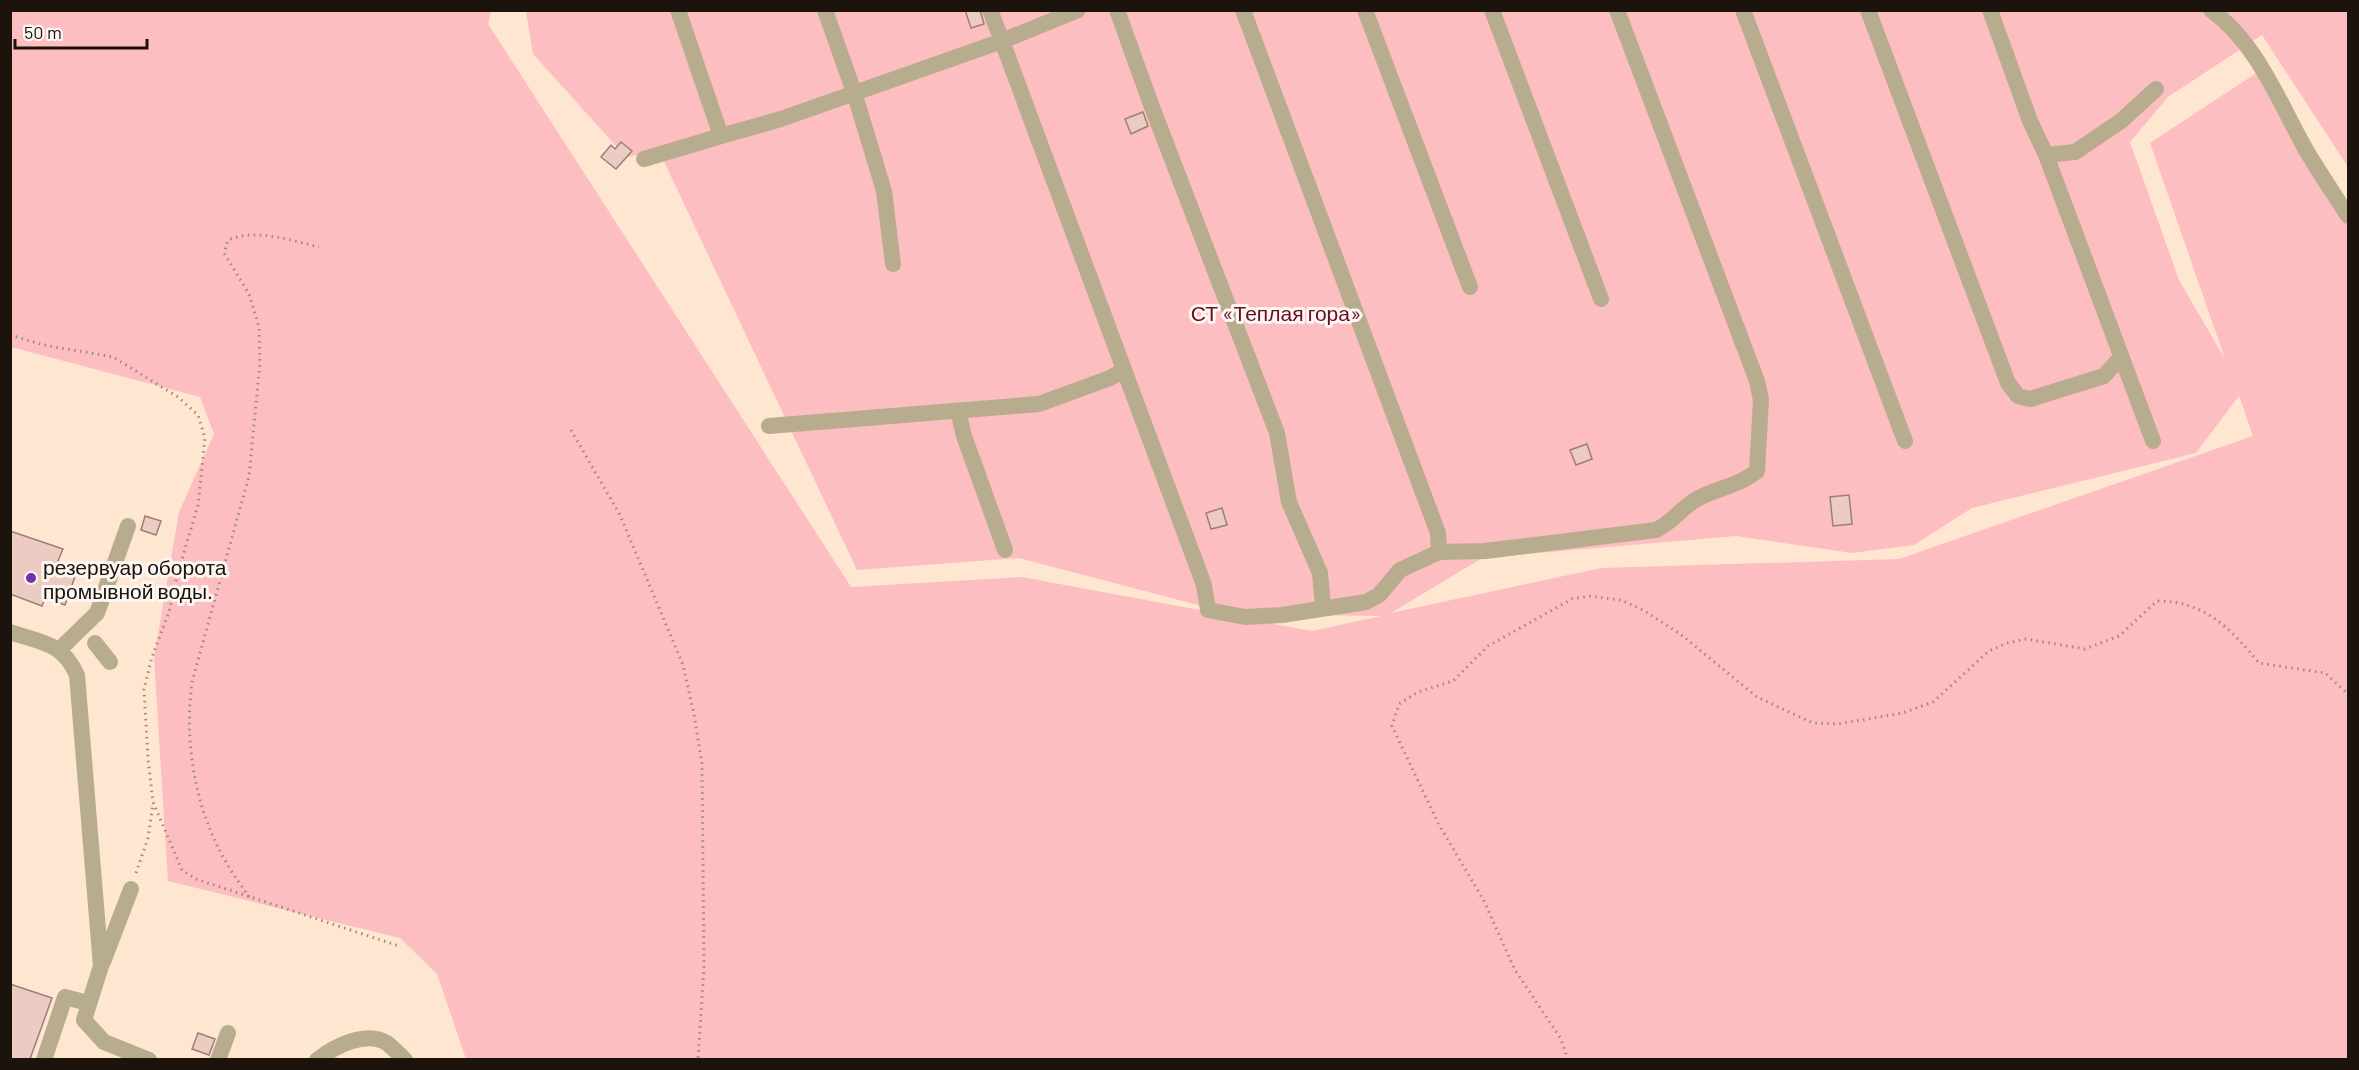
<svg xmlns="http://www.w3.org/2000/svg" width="2359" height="1070" viewBox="0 0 2359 1070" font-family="Barlow,sans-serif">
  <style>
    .green { fill: #fdbec1; fill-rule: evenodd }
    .building { fill: #ecccc2; stroke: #9c7f75; stroke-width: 1.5 }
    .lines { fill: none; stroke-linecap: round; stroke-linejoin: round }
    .path { stroke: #9d8b7c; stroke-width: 3; stroke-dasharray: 1.5 4.5; stroke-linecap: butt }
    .minor { stroke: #b8ac8f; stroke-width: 16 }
    .poi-dot { fill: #6b33a9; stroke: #fcf7f3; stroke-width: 2 }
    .labels { text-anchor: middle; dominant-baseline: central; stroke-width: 6; stroke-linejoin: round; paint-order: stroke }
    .park-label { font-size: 21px; fill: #690b21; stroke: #fcf7f3 }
    .poi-label { font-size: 21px; fill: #1b130c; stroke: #fcf7f3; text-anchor: start }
  </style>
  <rect width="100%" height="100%" fill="#fee6d1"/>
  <path class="green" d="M10 11H491L488 24 851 587 1022 577 1312 631 1381 616 1232 614 1019 558 857 570 659 151 626 157 533 54 526 11H2348V167L2262 35 2168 97 2130 142 2179 280 2225 359 2150 143 2261 70 2348 208V1059H466L437 974 400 938 168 881 154 658 179 512 214 434 200 397 11 347ZM2239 396 2253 436 1899 559 1601 568 1391 613 1482 558 1736 536 1852 553 1914 545 1972 508 2196 453Z"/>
  <g class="building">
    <path d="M965 10H980L984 24 971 28Z"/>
    <path d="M1143 112 1148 126 1131 134 1125 119Z"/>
    <path d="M621 142 632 151 616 169 601 157 611 145 615 149Z"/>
    <path d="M1587 444 1592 459 1576 465 1570 450Z"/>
    <path d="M1849 495 1852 524 1833 526 1830 497Z"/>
    <path d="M1222 508 1227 525 1211 529 1206 513Z"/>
    <path d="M145 516 161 521 156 535 141 530Z"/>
    <path d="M10 531 63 549 58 561 78 568 65 605 45 598 42 606 10 594Z"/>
    <path d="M10 984 52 998 30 1059H10Z"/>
    <path d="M198 1033 215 1039 209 1055 192 1049Z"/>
  </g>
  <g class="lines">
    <g class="path">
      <path d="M10 335 44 345 113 357 178 397 198 415 205 438 198 505 177 576 169 612 152 657 144 689 148 759 153 802 182 870 196 879 399 946"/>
      <path d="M571 430 620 515 683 665 694 714 702 764 704 967 698 1060"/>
      <path d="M136 873 148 838 153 804"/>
      <path d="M249 897C242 886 233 875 226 862 195 809 184 743 192 682L249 476 260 363 259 327 249 294 224 253 228 240C257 228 289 240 319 247"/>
      <path d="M1568 1060 1561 1039 1515 970 1484 901 1438 823 1392 726 1399 704 1418 692 1453 681 1488 646 1572 599 1589 596 1621 600 1643 610 1679 633 1757 697 1813 723 1837 724 1903 713 1933 702 1989 651 2007 643 2026 639 2085 649 2119 636 2157 601C2205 601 2230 628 2259 663L2325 673 2348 694"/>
    </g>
    <g class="minor">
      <path d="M678 10 721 136 781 119 1002 41 1204 585 1208 610 1245 617 1282 615 1366 602 1379 595 1400 570 1439 552 1485 551 1656 530C1672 523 1681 508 1697 499 1717 488 1739 486 1757 471L1761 400 1757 381 1617 10"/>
      <path d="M825 10 854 92 884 191 893 264"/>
      <path d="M990 10 1002 41 1078 10"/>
      <path d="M1117 10 1149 99 1277 433 1289 502 1320 573 1323 607"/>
      <path d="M1243 10 1438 533 1439 552"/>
      <path d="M1365 10 1470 287"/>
      <path d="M1492 10 1601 299"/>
      <path d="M1743 10 1905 441"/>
      <path d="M1868 10 2008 383 2018 396 2030 399 2104 376 2121 357"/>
      <path d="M1990 10 2030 121 2046 155 2153 441"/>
      <path d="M2211 10C2257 43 2279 102 2306 150 2319 172 2334 194 2348 216"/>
      <path d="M2046 155 2075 152 2121 121 2156 89"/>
      <path d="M644 159 721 136"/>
      <path d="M958 411 964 436 1005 550"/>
      <path d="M769 426 1039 404 1110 378 1124 370"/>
      <path d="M10 632C42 643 62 642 77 675L101 966 84 1020 104 1042 149 1060"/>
      <path d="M95 643 110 662"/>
      <path d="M60 649 97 613 128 526"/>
      <path d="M103 962 131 889"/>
      <path d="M44 1060 65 997 88 1003"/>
      <path d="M218 1060 228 1033"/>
      <path d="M317 1060C335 1046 366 1030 387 1043 393 1048 399 1054 405 1060"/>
    </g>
  </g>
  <circle class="poi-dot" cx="31" cy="578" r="6"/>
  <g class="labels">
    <g class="park-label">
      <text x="1276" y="312">СТ «Теплая гора»</text>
    </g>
    <g class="poi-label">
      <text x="43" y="566">резервуар оборота<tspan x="43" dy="24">промывной воды.</tspan></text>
    </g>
  </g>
  <rect width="2359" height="1070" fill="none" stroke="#1b130c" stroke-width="24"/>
  <path d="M15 39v9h132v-9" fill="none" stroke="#1b130c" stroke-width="3"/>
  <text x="24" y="39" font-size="18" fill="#1b130c" stroke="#fcf7f3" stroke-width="4.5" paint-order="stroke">50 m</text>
</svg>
